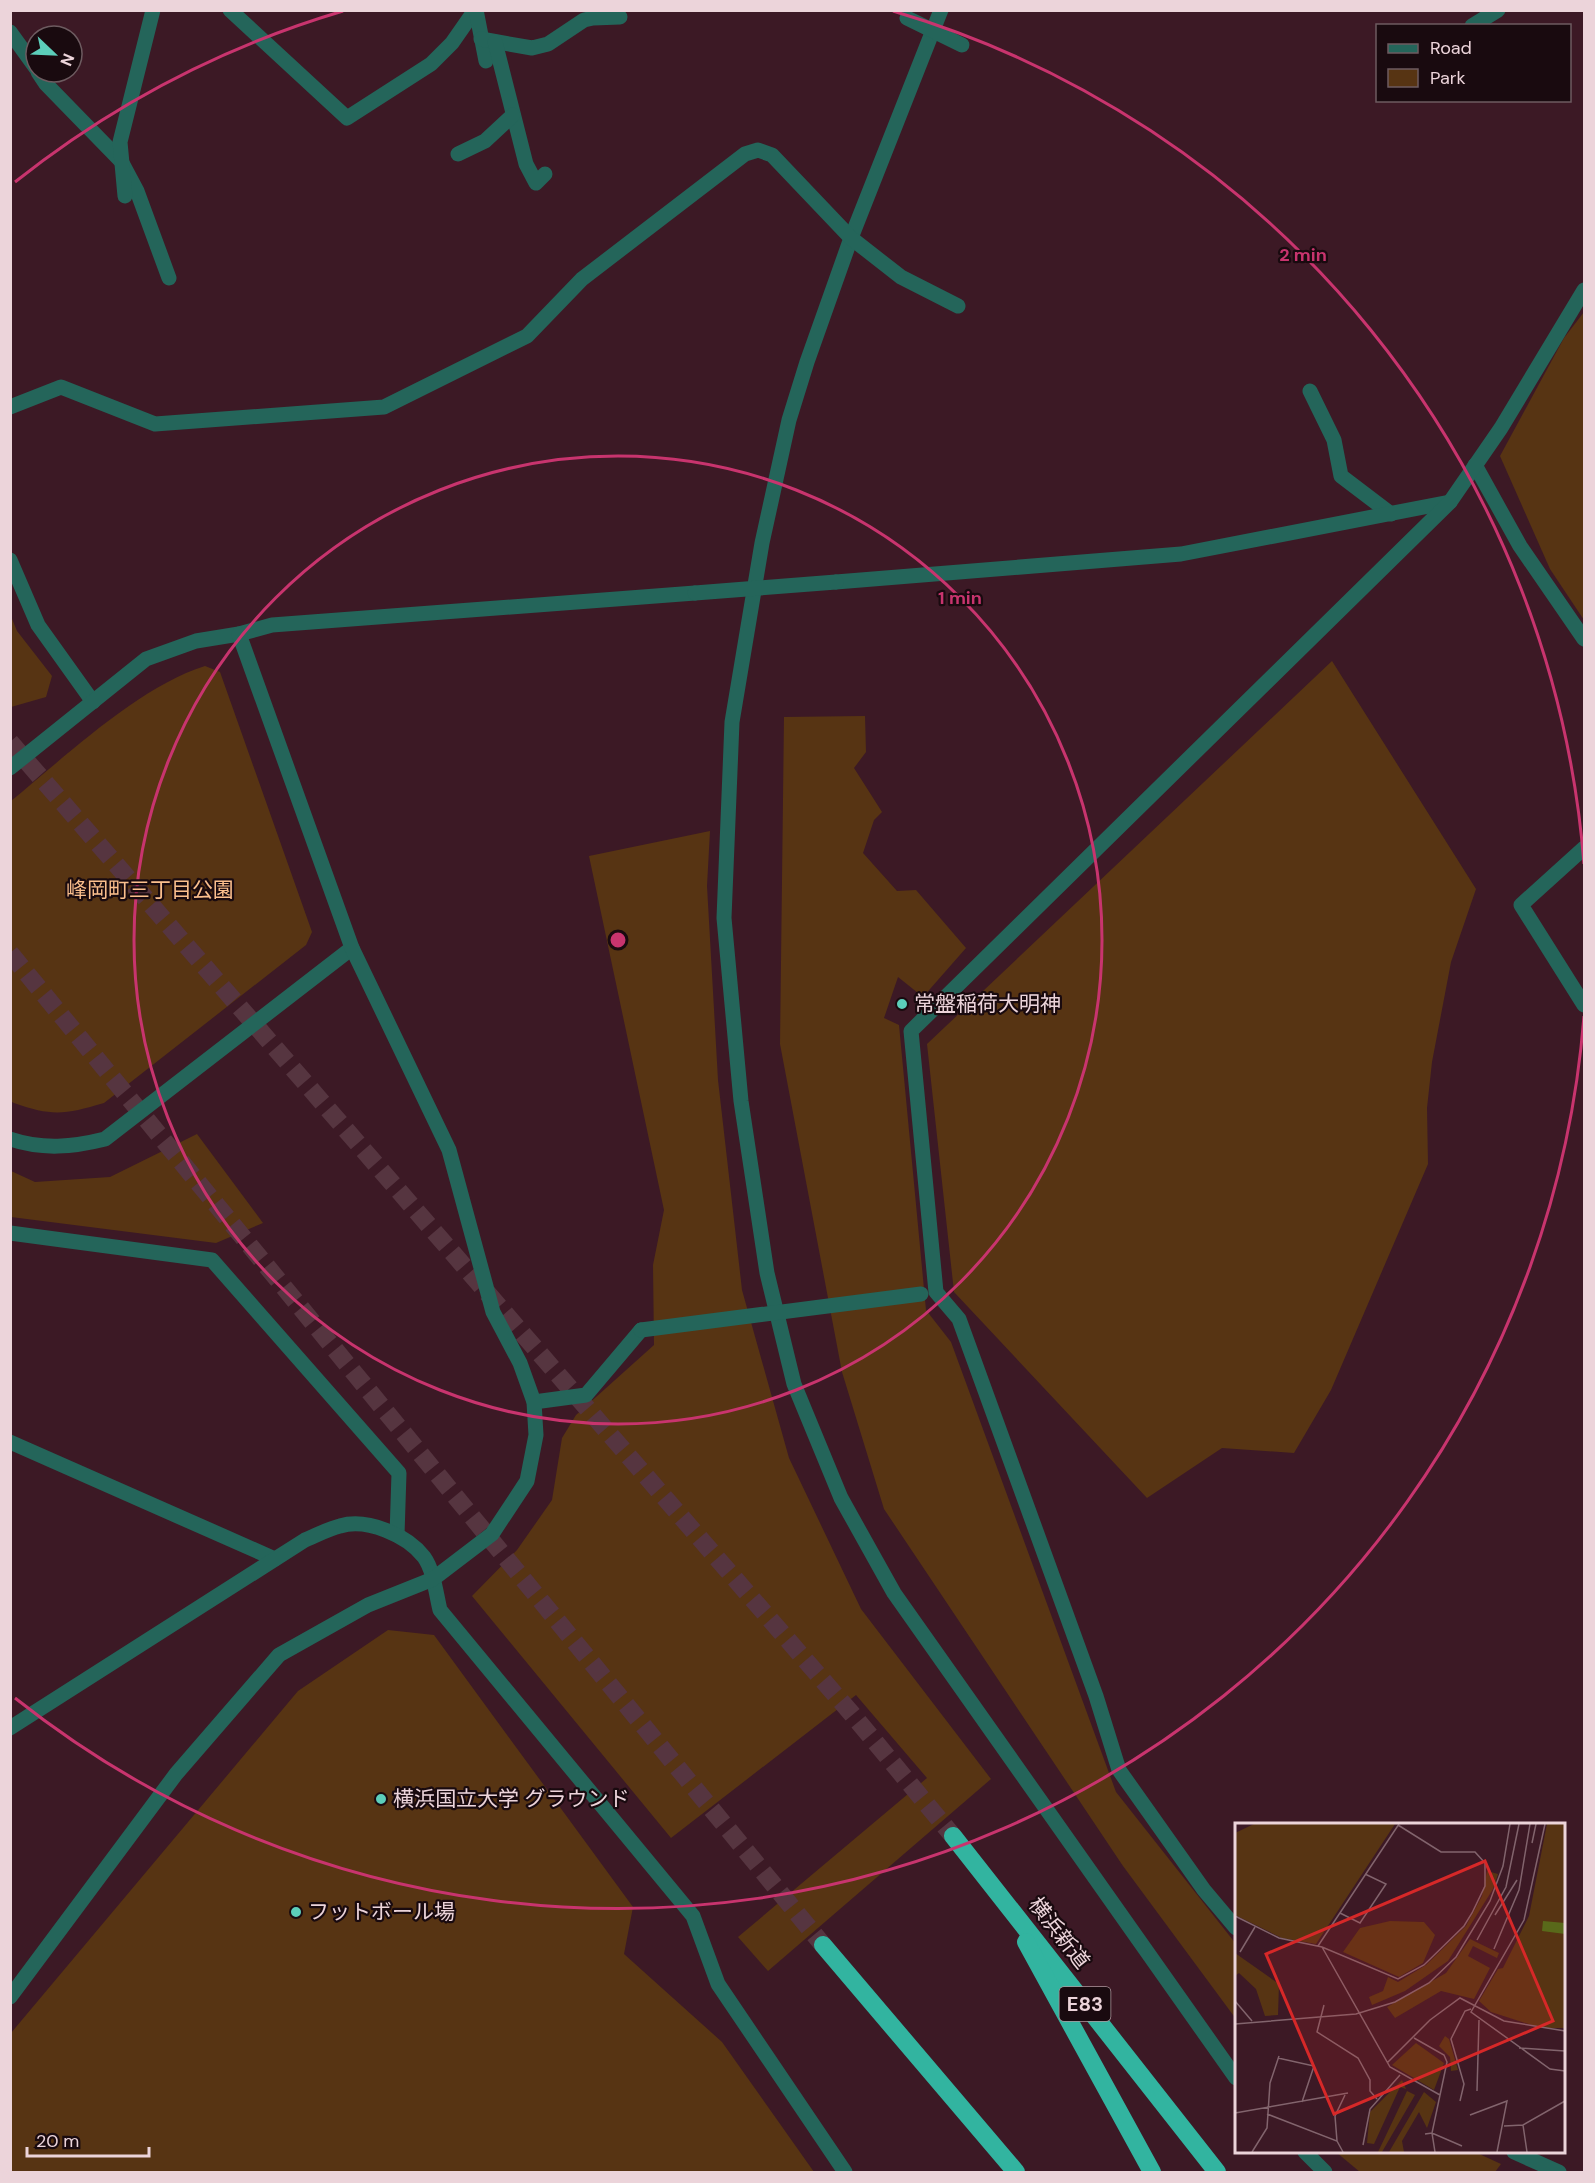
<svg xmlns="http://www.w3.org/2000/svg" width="1595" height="2183" viewBox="0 0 1595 2183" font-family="'DM Sans','Noto Sans JP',sans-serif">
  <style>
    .green { fill: #573413 }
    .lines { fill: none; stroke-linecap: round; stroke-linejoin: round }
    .highway-tunnel { stroke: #563540; stroke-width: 18; stroke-dasharray: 18 9; stroke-linecap: butt }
    .minor { stroke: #24655a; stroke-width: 15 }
    .highway { stroke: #32b4a0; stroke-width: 18 }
    .minor-bridge { stroke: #24655a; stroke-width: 15 }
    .ring { fill: none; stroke: #c8346e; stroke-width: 3 }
    .poi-dot { fill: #5cceba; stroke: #190a0f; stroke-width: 2 }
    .labels { text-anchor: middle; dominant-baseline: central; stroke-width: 4.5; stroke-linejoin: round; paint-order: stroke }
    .shield { fill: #190a0f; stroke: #ad979d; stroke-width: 1.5 }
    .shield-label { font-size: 20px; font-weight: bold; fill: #ecd4da }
    .park-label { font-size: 21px; fill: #fbbf8d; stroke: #190a0f }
    .poi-label { font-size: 21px; fill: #ecd4da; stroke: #190a0f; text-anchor: start }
    .street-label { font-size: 21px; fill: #ecd4da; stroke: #190a0f }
    .inset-road { fill: none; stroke: #82646d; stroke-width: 1.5 }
    .view { fill: #d62828; fill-opacity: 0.15; stroke: #d62828; stroke-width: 3 }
    .inset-edge { fill: none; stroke: #ecd4da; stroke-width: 3 }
    .centre { fill: #c8346e; stroke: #190a0f; stroke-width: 3 }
    .ring-label { font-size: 18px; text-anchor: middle; font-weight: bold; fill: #c8346e; stroke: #190a0f; stroke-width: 4.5; stroke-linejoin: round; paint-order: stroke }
  </style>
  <rect width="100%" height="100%" fill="#3c1925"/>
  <g class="green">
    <path d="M1584 312V620L1550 569 1500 456 1564 338Z"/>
    <path d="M10 614 17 631 52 676 46 697 11 707Z"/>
    <path d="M1332 661 1476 889 1451 962 1432 1062 1427 1108 1428 1164 1331 1390 1294 1453 1222 1448 1147 1498 954 1292 927 1044Z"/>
    <path d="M205 666 220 672 312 932 306 945 104 1103C66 1114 53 1117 14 1103L10 1101 11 801C65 757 138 687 205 666Z"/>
    <path d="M865 716 866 752 854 768 882 812 874 820 863 853 897 891 916 890 966 948 923 997 898 977 884 1018 899 1025 926 1310 951 1342 1116 1792 1236 1944V2019L1123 1866 884 1509 842 1372 780 1044 784 717Z"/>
    <path d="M710 831 707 886 718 1080 742 1290 789 1458 861 1609 991 1779 768 1971 738 1937 927 1778 856 1695 671 1838 472 1596 517 1550 552 1500 562 1438 576 1415 654 1345 653 1265 664 1210 589 856Z"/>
    <path d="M197 1134 263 1223 216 1243 11 1217V1171L35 1182 110 1177Z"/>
    <path d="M388 1630 434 1635 633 1907 624 1954 722 2042 814 2172H11V2033L298 1691Z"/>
    <path d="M1336 2152H1475L1501 2164 1495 2172H1360Z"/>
  </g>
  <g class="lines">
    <g class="highway-tunnel">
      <path d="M10 742 852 1714 953 1836"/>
      <path d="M10 953 823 1945"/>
    </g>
    <g class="minor">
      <path d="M230 10 347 118 431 64 452 43 475 10"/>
      <path d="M476 10 486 61"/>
      <path d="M941 10 851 238 807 362 789 420 762 543 732 722 724 918 741 1101 767 1273 794 1384 841 1498 894 1593 1236 2078"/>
      <path d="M907 18 962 45"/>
      <path d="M1472 26 1498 10"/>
      <path d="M10 32 36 68"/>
      <path d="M481 39 532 48 548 44 584 20 593 18 620 17"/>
      <path d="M495 42 526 164 536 183 545 174"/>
      <path d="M38 72 46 84 121 161 137 191 169 278"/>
      <path d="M458 154 485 141 513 115"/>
      <path d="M125 196 120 142 153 10"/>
      <path d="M1310 391 1334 440 1341 476 1391 514"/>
      <path d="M10 407 61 387 155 424 384 407 527 336 582 279 745 154 758 150 772 155 851 238 901 277 958 306"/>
      <path d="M1475 465 1520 546 1584 639"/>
      <path d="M10 560 38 625 93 702"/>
      <path d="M836 582 1181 554 1450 502"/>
      <path d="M10 768 146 659 196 641 239 634 272 625 695 593"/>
      <path d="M1584 848 1521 905 1584 1005"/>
      <path d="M10 1139C43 1150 73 1147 105 1139L352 948"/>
      <path d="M10 1233 212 1260 399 1473 397 1535"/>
      <path d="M534 1402 586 1395 641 1330"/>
      <path d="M10 1442 275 1559"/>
      <path d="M10 1728 305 1540C317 1535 328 1529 340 1526 367 1518 407 1535 424 1557 434 1571 436 1594 440 1610L693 1916 718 1984 845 2172"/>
      <path d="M1236 1928 1204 1890 1119 1770 1096 1696 959 1319 936 1292 911 1031 1450 502 1501 428 1584 290"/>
      <path d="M10 1997 176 1774 279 1655 368 1605 433 1579 492 1534 527 1481 536 1435 534 1402 520 1363 493 1312 449 1150 352 948 239 634"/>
      <path d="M1305 2152 1325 2172"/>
      <path d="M1514 2152 1559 2172"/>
    </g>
    <g class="highway">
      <path d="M953 1836 1217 2172"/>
      <path d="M1026 1942 1152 2172"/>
      <path d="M823 1945 1016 2172"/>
    </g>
    <g class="minor-bridge">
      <path d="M695 593 836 582"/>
      <path d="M641 1330 921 1294"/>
    </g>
  </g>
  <g class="ring">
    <circle cx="618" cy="940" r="484"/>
    <path d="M1584 1016A969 969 0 0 1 15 1698M15 182A969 969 0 0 1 343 11M893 11A969 969 0 0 1 1584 864"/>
  </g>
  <g class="poi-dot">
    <circle cx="902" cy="1004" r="6"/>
    <circle cx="381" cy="1799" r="6"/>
    <circle cx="296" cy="1912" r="6"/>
  </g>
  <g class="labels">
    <rect class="shield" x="1059.5" y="1987" width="51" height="34" rx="4.5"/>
    <g class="shield-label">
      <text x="1085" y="2004">E83</text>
    </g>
    <g class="park-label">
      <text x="150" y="890">峰岡町三丁目公園</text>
    </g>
    <g class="poi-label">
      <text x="914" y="1004">常盤稲荷大明神</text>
      <text x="393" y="1799">横浜国立大学 グラウンド</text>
      <text x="308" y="1912">フットボール場</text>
    </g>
    <g class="street-label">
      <text transform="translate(1059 1933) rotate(52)">横浜新道</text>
    </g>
  </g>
  <g transform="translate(1235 1823)">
    <rect width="330" height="330" fill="#3c1925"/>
    <path d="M19 1H160L81 121 47 115 0 92V10ZM312 1H330V205H306L256 189 244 178 263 146 268 145 294 93ZM252 48 263 51 258 66 213 138 170 168 137 182 134 174 148 168 153 154 163 159 191 142 231 103 247 73ZM155 98 189 99 200 112 188 140 164 154 108 129 125 105ZM235 116 264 130 262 135 238 123 233 133 255 145 239 176 206 168 160 195 152 184 211 150ZM0 130 44 161 43 192 30 193 21 166 4 150 0 153ZM210 213 214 216 223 247 216 248 215 234 204 223ZM181 220 209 240 199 267 157 242ZM167 257 171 266 165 264 139 321 132 320 135 289ZM172 268 180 272 147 329H143ZM189 269 201 279 192 305 184 289 167 318 169 329H154Z" fill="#573413"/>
    <path d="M308 98 330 100V111L307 108Z" fill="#59691a"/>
    <path class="inset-road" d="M310 1 289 97 236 189 315 246 330 248M297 20 301 1M105 90 125 100 151 61 130 51M260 92 282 57M0 93 44 115 87 124 163 156 189 142 229 103 237 90 250 63V40L240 29H206L163 2M242 117 271 64 284 1M83 123 164 1M87 124 155 244 205 272M259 126 284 67 295 1M5 129 20 104M0 178 17 198M89 182 82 209 123 235 135 257V268L142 276M0 201 121 191 160 179 194 160 221 134 255 78 268 43 275 1M179 215 209 232 212 239 197 310 200 329M284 225 330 228M43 235 79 243 67 279M152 240 195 197 225 175 269 198 330 208M242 268 244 197M225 278 229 261 216 216 230 188 236 186M0 290 113 270M32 291 102 318 108 329M235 292 272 278 262 329M288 302 292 329M269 303 288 302 330 278M190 311 197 310 227 323M102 318 100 293 110 272M128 322 135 286 165 252M17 329 32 305 35 260 44 233"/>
    <path class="view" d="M250 38 318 198 99 291 31 131Z"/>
    <rect width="330" height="330" class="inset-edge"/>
  </g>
  <circle cx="618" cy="940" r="9" class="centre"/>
  <g class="ring-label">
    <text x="1303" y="261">2 min</text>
    <text x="960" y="604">1 min</text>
  </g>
  <rect width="1595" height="2183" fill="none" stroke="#ecd4da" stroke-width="24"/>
  <rect x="1376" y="24" width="195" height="78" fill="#190a0f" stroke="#6d5b60" stroke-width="1.5"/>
  <rect x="1388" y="44" width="30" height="9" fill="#24655a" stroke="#6d5b60" stroke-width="1.5"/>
  <text x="1430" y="54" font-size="18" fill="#ecd4da">Road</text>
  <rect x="1388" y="69" width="30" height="18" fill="#573413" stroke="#6d5b60" stroke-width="1.5"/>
  <text x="1430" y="84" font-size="18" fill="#ecd4da">Park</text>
  <g transform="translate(54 54) rotate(113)"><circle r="28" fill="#190a0f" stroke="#6d5b60" stroke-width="1.5"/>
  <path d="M0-4.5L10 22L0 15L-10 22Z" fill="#5cceba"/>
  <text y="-9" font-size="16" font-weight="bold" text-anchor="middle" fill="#ecd4da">N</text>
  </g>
  <path d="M27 2147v9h122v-9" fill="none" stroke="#ecd4da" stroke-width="3"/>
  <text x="36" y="2147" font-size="18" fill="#ecd4da" stroke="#190a0f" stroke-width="4.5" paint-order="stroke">20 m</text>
</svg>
